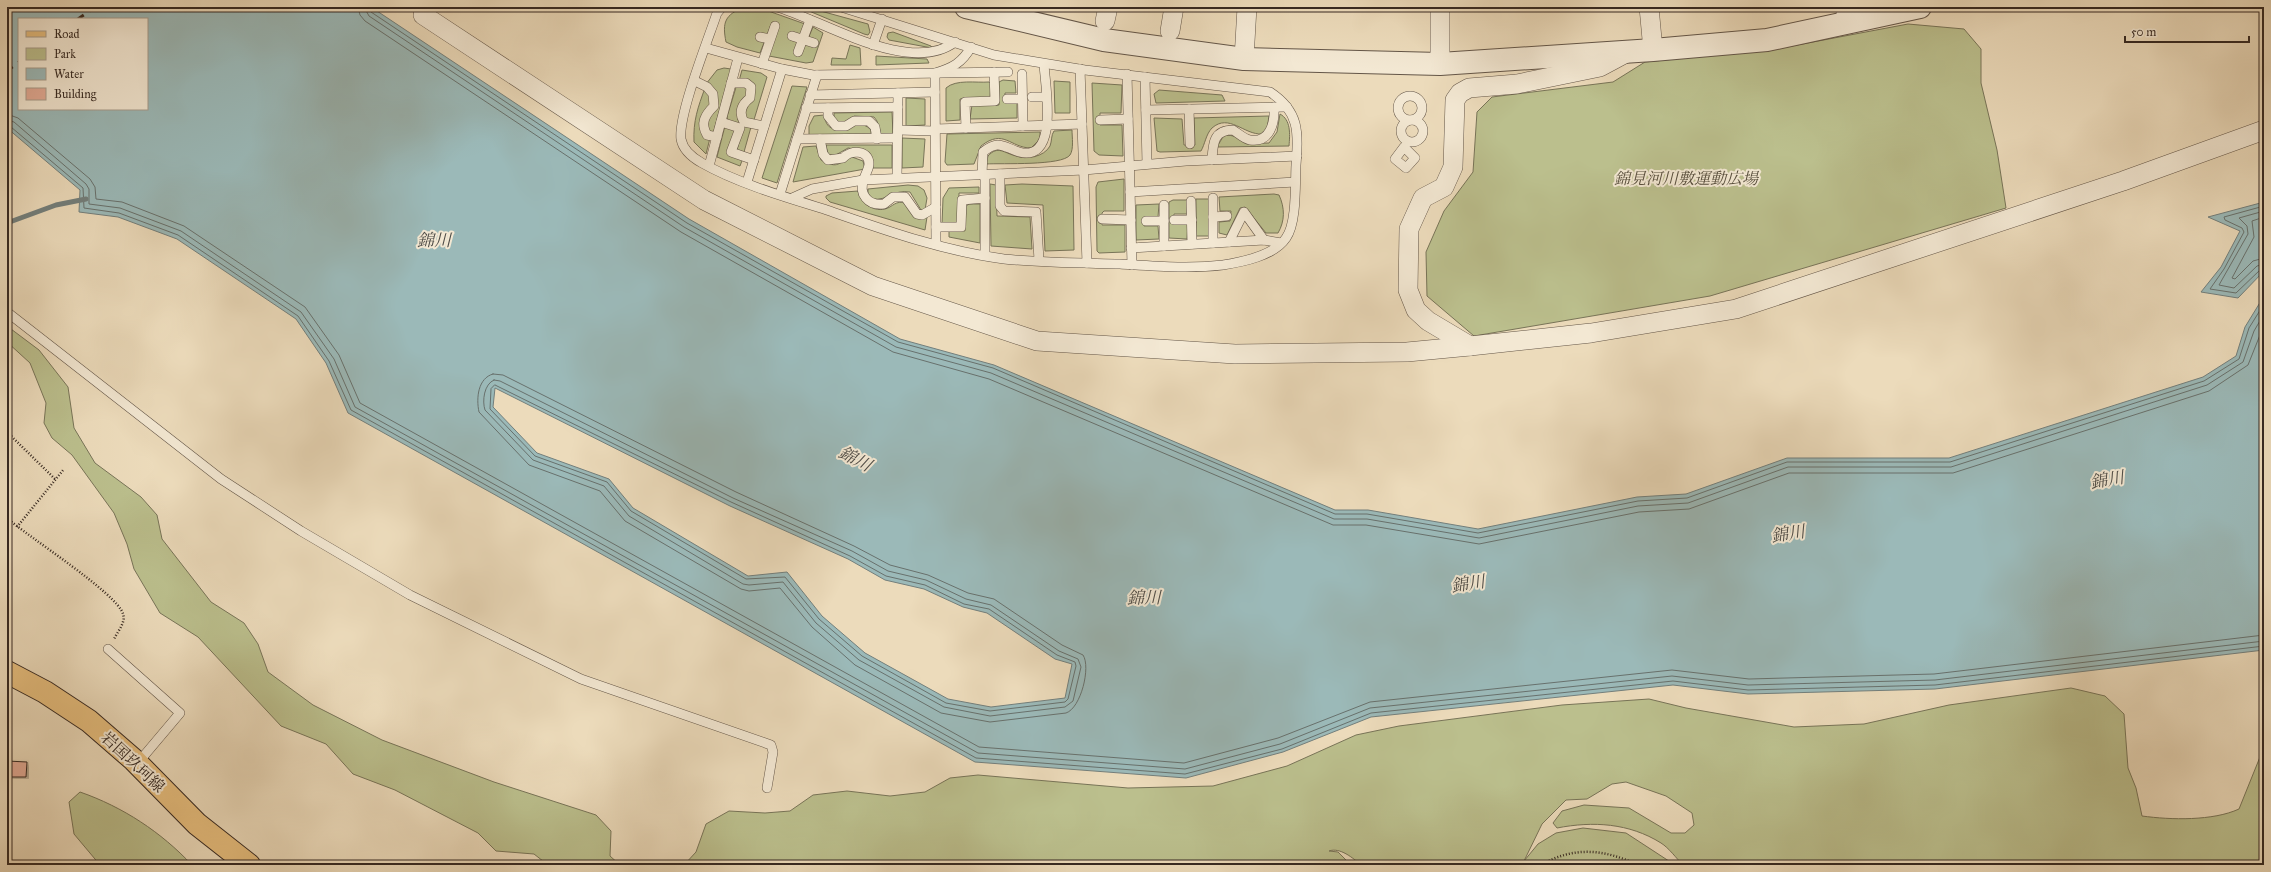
<svg xmlns="http://www.w3.org/2000/svg" width="2271" height="872" viewBox="0 0 2271 872" font-family="'IM FELL Great Primer','Noto Serif JP',serif">
  <style>
    .green { fill: #bbbf8d; stroke: #787458 }
    .water { fill: #9bb9b8; stroke: #737f7c; fill-rule: evenodd }
    .lines { fill: none; stroke-linecap: round; stroke-linejoin: round }
    .shore { stroke: #68716d; stroke-width: 1 }
    .stream { stroke: #737f7c; stroke-width: 5 }
    .building { fill: #e3ab96; stroke: #362922; filter: url(#shadow) }
    .service-casing { stroke: #645648; stroke-width: 10 }
    .minor-casing { stroke: #645648; stroke-width: 20 }
    .tertiary-casing { stroke: #645648; stroke-width: 24 }
    .primary-casing { stroke: #362922; stroke-width: 24 }
    .path { stroke: #362922; stroke-width: 2.5; stroke-dasharray: 1 2; stroke-linecap: butt }
    .service { stroke: #f3e8d3; stroke-width: 9 }
    .minor { stroke: #f3e8d3; stroke-width: 19 }
    .tertiary { stroke: #f3e8d3; stroke-width: 22 }
    .primary { stroke: #e6be7e; stroke-width: 22 }
    .rail { stroke: #362922; stroke-width: 3; stroke-dasharray: 7 7; stroke-linecap: butt }
    .labels { text-anchor: middle; dominant-baseline: central; stroke-width: 4; stroke-linejoin: round; paint-order: stroke }
    .park-label { font-size: 16px; font-style: italic; fill: #574e3d; stroke: #f3e8d3 }
    .street-label { font-size: 16px; fill: #362922; stroke: #f3e8d3 }
    .water-label { font-size: 17px; font-style: italic; fill: #4f4d48; stroke: #f3e8d3 }
  </style>
  <defs>
    <filter id="shadow"><feDropShadow dx="4.5" dy="2.5" stdDeviation="2" flood-color="#0004"/></filter>
  </defs>
  <rect width="100%" height="100%" fill="#ecdbbb"/>
  <filter id="stains"><feTurbulence type="fractalNoise" baseFrequency=".005" numOctaves="4"/><feColorMatrix values="0 0 0 0 .2 0 0 0 0 .09 0 0 0 0 .02 0 0 0 .5 -.17"/></filter>
  <radialGradient id="worn" r=".72"><stop offset=".6" stop-color="#630" stop-opacity="0"/><stop offset="1" stop-color="#630" stop-opacity=".3"/></radialGradient>
  <g class="green">
    <path d="M744 7H757L805 24 808 39 813 27 823 33 813 62 806 63 769 56 779 25 772 22 760 53 737 47 726 42C722 22 725 15 744 7Z"/>
    <path d="M806 7 868 24 870 32 868 35 864 34 809 11Z"/>
    <path d="M1908 24 1964 29 1981 49V83L1997 150 2006 208 1710 296 1474 336 1427 296 1426 252 1444 211 1473 172 1477 112 1492 97 1613 82 1645 62 1776 49Z"/>
    <path d="M893 32 931 46 932 48 889 40 887 37 888 33Z"/>
    <path d="M850 45 860 48 861 65H831L832 58 846 59Z"/>
    <path d="M876 56 927 59 929 63 876 65Z"/>
    <path d="M724 68 731 69 713 134 706 130V116L715 108 706 84 717 70Z"/>
    <path d="M742 70 761 73 767 77 753 123 746 121 743 113 754 92 739 81Z"/>
    <path d="M1003 80 1015 81 1016 93H1005V102L1017 103V118L970 119 972 105H999V82Z"/>
    <path d="M1054 81 1070 82V113H1055Z"/>
    <path d="M989 82 991 84 990 98 960 99V120L946 121V88C956 79 976 83 989 82Z"/>
    <path d="M1092 83 1122 85 1121 113H1100V125H1122L1123 156 1099 155 1094 151Z"/>
    <path d="M737 84H742L751 91 740 105 751 127 744 152 737 150 743 127 729 122 727 117Z"/>
    <path d="M792 86 807 87 777 183 762 178Z"/>
    <path d="M705 88 713 101 703 114 710 138 706 154 694 142C693 121 698 107 705 88Z"/>
    <path d="M1159 90 1222 95 1225 101 1156 103 1154 94Z"/>
    <path d="M906 98 925 99V125L906 126Z"/>
    <path d="M892 112 893 134H881L877 121 874 117 854 116 847 122H839L834 117V113Z"/>
    <path d="M1280 114C1291 120 1290 134 1289 146L1217 147 1224 135C1242 135 1249 145 1269 143L1277 132Z"/>
    <path d="M824 115C829 146 855 112 871 130V134L809 135V126L814 116Z"/>
    <path d="M1269 116 1267 129 1262 134C1244 135 1229 113 1212 128 1206 134 1205 144 1201 151L1160 152 1157 151 1154 118 1182 119 1184 145H1195L1194 118Z"/>
    <path d="M725 126 737 130 729 153 743 158 740 166 717 157Z"/>
    <path d="M1072 130C1072 137 1074 149 1070 155 1062 166 1002 163 986 164L988 156C998 145 1004 153 1016 156 1026 160 1044 157 1050 146 1052 141 1051 135 1054 131Z"/>
    <path d="M1040 132V139L1031 148C1010 148 1004 128 981 146L974 164 947 165 945 162 947 134Z"/>
    <path d="M902 138 925 139 923 167 902 168Z"/>
    <path d="M826 145H892V168H872L871 155 867 151 848 148 834 156 828 154Z"/>
    <path d="M816 146 821 160C840 170 837 162 852 157L863 161 865 169 793 182 803 147Z"/>
    <path d="M1124 179V211H1104L1102 213V225H1125V252L1099 253 1097 251 1096 187 1098 182Z"/>
    <path d="M990 184 996 185 997 216 1030 217 1032 249 991 246Z"/>
    <path d="M1022 184 1073 186 1074 250 1045 251 1043 205 1007 203 1005 185Z"/>
    <path d="M908 185 918 186 924 190 927 198 925 210H921L910 192C893 189 889 201 872 199L868 193V189Z"/>
    <path d="M979 187V193H959L958 225H942L943 198 949 188Z"/>
    <path d="M858 191C860 202 872 212 885 209 893 207 895 200 906 203 912 215 914 218 927 217L925 230 830 202 826 198V196L832 193Z"/>
    <path d="M1274 194 1279 195C1285 208 1285 221 1278 233H1266L1245 207 1240 208 1227 235 1219 233V222L1230 221 1231 211H1220L1219 197Z"/>
    <rect x="1196" y="199" width="13" height="37"/>
    <path d="M1173 200H1188L1187 214H1174L1173 224H1188L1187 239 1169 238V202Z"/>
    <path d="M969 204H980V243L949 237V230L965 231 966 206Z"/>
    <path d="M1159 204 1158 217 1143 218 1144 226H1158L1159 239 1136 240V205Z"/>
    <path d="M7 326 39 350 68 387 74 428 95 463 141 497 157 515 162 539 211 602 244 623 258 644 268 672 313 705 382 740 494 782 596 815 611 831 610 856 620 865H548L534 854 496 851 478 833 395 790 353 774 326 744 281 726 198 637 160 613 134 569 127 544 114 513 72 455 52 438 44 423 46 403 30 363 7 342Z"/>
    <path d="M2071 688 2105 696 2124 714 2128 768 2136 788 2142 816C2171 820 2213 821 2239 809L2260 757 2264 754V865H1683C1676 858 1669 848 1661 843 1629 823 1593 821 1557 828L1553 823 1562 811 1584 805 1629 808 1671 833H1685L1694 825 1692 813 1666 796 1626 782 1612 784 1587 799 1566 800 1542 824 1524 861 1538 844 1556 833 1583 828 1626 833 1675 865H1361C1353 858 1340 847 1329 851L1338 852 1351 865H684L696 852 706 824 729 811 765 813 790 811 813 795 847 791 890 796 925 792 950 778 978 775 1128 788 1213 786 1287 766 1356 735 1399 726 1562 705 1649 699 1686 708 1794 727 1864 724 1949 705Z"/>
    <path d="M80 792C123 807 161 832 192 865H100L74 834 69 802Z"/>
  </g>
  <g class="water">
    <path d="M7 7H371L689 219 900 339 994 365 1335 510H1368L1478 529 1637 497 1686 494 1787 458H1949L2203 377 2236 356 2245 327 2264 296V650L1935 689 1748 694 1673 685 1371 717 1283 752 1186 778 975 762 348 413 326 363 296 319 177 239 118 217 79 212 80 190 7 128ZM19 19H147V109H19ZM495 388 730 506 848 559 885 580 924 589 963 607 987 613 1055 659 1072 664 1065 698 991 707 948 699 865 653 822 616 787 572 748 576 633 508 609 479 537 453 493 407Z"/>
    <path d="M2264 202V271L2238 298 2201 292 2221 267 2240 231 2208 217Z"/>
  </g>
  <g class="lines">
    <g class="shore">
      <path d="M358 7 360 15 365 21 681 232 893 352 989 379 1333 525H1366L1479 544 1639 512 1689 509 1789 473H1953L2209 391 2248 365 2264 325"/>
      <path d="M364 7 369 16 684 227 896 347 991 373 1334 519H1367L1479 538 1638 506 1688 503 1788 467H1951L2207 385 2243 362 2254 331 2264 314"/>
      <path d="M369 7 371 12 687 223 898 342 993 368 1335 514H1367L1478 533 1638 501 1687 498 1787 462H1950L2204 381 2239 359 2249 328 2264 304"/>
      <path d="M7 114 18 118 90 179 95 187 96 199 122 202 184 226 305 307 339 355 360 403 979 747 1184 763 1278 738 1370 702 1672 670 1749 679 1934 674 2264 635"/>
      <path d="M7 120 14 122 86 184 89 189V204L120 208 181 231 301 312 334 359 355 407 978 753 1185 769 1280 744 1370 708 1672 676 1748 685 1935 680 2264 641"/>
      <path d="M7 125 11 127 83 188 84 208 119 213 178 235 298 316 329 361 351 410 976 758 1185 774 1282 749 1371 713 1673 681 1748 690 1935 685 2264 646"/>
      <path d="M2264 206 2224 217 2225 220 2242 228 2244 232 2224 269 2210 289 2236 293 2260 270 2264 269"/>
      <path d="M2264 211 2239 218 2247 226 2248 234 2219 285 2234 288 2257 266 2264 264"/>
      <path d="M2264 217 2252 221 2254 237 2232 278 2235 279 2253 261 2264 258"/>
      <path d="M493 374 503 375 736 492 854 546 890 565 928 575 968 593 994 599 1062 645 1083 655C1091 667 1081 708 1066 713L990 722 941 713 855 665 812 627 780 588 749 591 741 589 625 521 600 491 529 465 479 412C476 398 478 378 493 374Z"/>
      <path d="M494 380 500 381 733 498 852 551 888 571 926 580 966 599 991 605 1059 651 1078 659 1081 667 1073 701 1065 707 990 716 944 707 859 660 816 623 783 582 749 585 743 584 629 516 604 486 533 460 485 410C482 401 484 384 494 380Z"/>
      <path d="M495 385 731 502 850 556 886 576 925 585 964 604 989 609 1057 655 1075 662 1076 666 1068 699 1065 702 990 711 946 703 862 656 819 619 785 577 746 579 631 511 607 482 535 456 490 409 491 389Z"/>
    </g>
    <path class="stream" d="M7 223 56 205 86 199"/>
  </g>
  <path class="building" d="M7 761 27 762 26 777H7Z"/>
  <g class="lines">
    <defs>
      <g id="service">
        <path d="M722 7 717 13C708 40 678 115 681 139 683 150 693 158 702 163 737 183 785 197 824 209 882 229 942 251 1004 259 1042 263 1082 263 1120 264 1154 266 1189 269 1223 265 1242 262 1274 256 1286 238 1297 223 1295 184 1296 165 1299 132 1299 111 1270 92L1085 70 994 55 841 7"/>
        <path d="M777 7C824 21 910 76 955 42"/>
        <path d="M1840 7 1843 23"/>
        <path d="M792 36 814 43"/>
        <path d="M760 37 770 39"/>
        <path d="M873 45 882 19"/>
        <path d="M706 48 782 69 813 75 1008 72"/>
        <path d="M798 52 810 20"/>
        <path d="M762 64 775 26"/>
        <path d="M1080 69 1087 263"/>
        <path d="M1022 74 1023 126"/>
        <path d="M1127 74 1132 265"/>
        <path d="M1145 77 1147 164"/>
        <path d="M695 81 707 87 713 94 714 106C705 115 700 123 707 135L717 137"/>
        <path d="M731 83H746L751 87 750 98C742 104 738 112 744 122L764 126"/>
        <path d="M810 95 935 92"/>
        <circle cx="1410" cy="108" r="12"/>
        <path d="M1032 97H1046"/>
        <path d="M1007 99H1022"/>
        <path d="M806 108 898 107"/>
        <path d="M828 108V116L836 126H846L854 121H869L875 127 877 139"/>
        <path d="M1189 109 1190 144"/>
        <path d="M1146 110 1287 107"/>
        <circle cx="1412" cy="131" r="11"/>
        <path d="M1100 120 1128 119"/>
        <path d="M721 122 740 128 731 152 754 160"/>
        <path d="M966 128 965 102 995 101 994 72"/>
        <path d="M935 129 1082 124"/>
        <path d="M898 130 935 131"/>
        <path d="M797 139 897 138"/>
        <path d="M820 139 823 154 828 160 843 158C850 150 869 149 869 164 869 169 865 174 864 179 858 194 868 206 884 204L893 197H905L917 214 922 215 936 207"/>
        <path d="M1404 147 1415 158 1406 168 1395 159Z"/>
        <path d="M1212 160C1213 144 1213 130 1233 130 1238 133 1244 139 1250 140 1270 143 1275 123 1274 107"/>
        <path d="M709 166 738 58"/>
        <path d="M1000 174V206L1004 211 1036 212 1039 260"/>
        <path d="M982 175 983 152C999 139 1003 147 1019 152 1060 163 1045 85 1044 64"/>
        <path d="M897 178 898 93"/>
        <path d="M747 182 782 69"/>
        <path d="M1130 192 1295 182"/>
        <path d="M780 194 817 75"/>
        <path d="M792 198 812 189 863 180 1084 170 1186 161 1297 156"/>
        <path d="M985 198V175"/>
        <path d="M1213 198V243"/>
        <path d="M1191 201 1192 244"/>
        <path d="M1164 205V246"/>
        <path d="M1213 217 1227 216"/>
        <path d="M1102 219 1131 220"/>
        <path d="M1174 220H1192"/>
        <path d="M1146 221H1164"/>
        <path d="M936 227H961L962 200 985 198V255"/>
        <path d="M1229 242 1244 212 1264 240"/>
        <path d="M936 244 935 73C952 68 962 63 971 47"/>
        <path d="M1131 248 1264 240 1281 243"/>
        <path d="M7 312 221 479 301 531 410 595 581 679 771 745 773 752 767 788"/>
        <path d="M108 649 180 713 137 764"/>
      </g>
      <g id="minor">
        <path d="M1440 7V64"/>
        <path d="M1649 7 1653 50"/>
        <path d="M423 15 704 200 873 286 1037 341 1235 354 1407 352 1470 346 1591 333 1736 309 2123 181 2264 130"/>
        <path d="M1105 21 1108 7"/>
        <path d="M1170 31 1174 7"/>
        <path d="M1244 59 1247 7"/>
        <path d="M1470 346 1428 321 1416 310 1408 290 1409 229 1423 198 1444 187 1453 167 1455 100 1460 93 1469 88 1517 84 1600 67 1628 52"/>
      </g>
      <path id="tertiary" d="M966 7 1104 40 1244 59 1440 64 1653 50 1767 40 1920 7"/>
      <path id="primary" d="M7 672 45 692 89 721 134 760 197 824 249 865"/>
    </defs>
    <use href="#service" class="service-casing"/>
    <use href="#minor" class="minor-casing"/>
    <use href="#tertiary" class="tertiary-casing"/>
    <use href="#primary" class="primary-casing"/>
    <g class="path">
      <path d="M7 432 55 479"/>
      <path d="M7 518C27 536 118 594 123 614 126 622 118 631 114 639"/>
      <path d="M17 527 64 469"/>
      <path d="M1541 865C1574 846 1604 849 1638 865"/>
    </g>
    <use href="#service" class="service"/>
    <use href="#minor" class="minor"/>
    <use href="#tertiary" class="tertiary"/>
    <use href="#primary" class="primary"/>
    <g class="rail">
      <path d="M78 19 95 7"/>
      <path d="M7 71 19 62"/>
    </g>
  </g>
  <g class="labels">
    <g class="park-label">
      <text x="1686" y="178">錦見河川敷運動広場</text>
    </g>
    <g class="street-label">
      <text transform="translate(133 762) rotate(43)">岩国玖珂線</text>
    </g>
    <g class="water-label">
      <text x="434" y="240">錦川</text>
      <text transform="translate(855 459) rotate(28)">錦川</text>
      <text transform="translate(2107 480) rotate(-10)">錦川</text>
      <text transform="translate(1788 534) rotate(-9)">錦川</text>
      <text transform="translate(1468 584) rotate(-9)">錦川</text>
      <text transform="translate(1144 598) rotate(-1)">錦川</text>
    </g>
  </g>
  <rect width="2271" height="872" fill="none" stroke="#ecdbbb" stroke-width="24"/>
  <rect x="8" y="8" width="2255" height="856" fill="none" stroke="#362922" stroke-width="2"/>
  <rect x="12" y="12" width="2247" height="848" fill="none" stroke="#362922"/>
  <rect x="18" y="18" width="130" height="92" fill="#f3e8d3" stroke="#a79c8c"/>
  <rect x="26" y="31" width="20" height="6" fill="#e6be7e" stroke="#a79c8c"/>
  <text x="54" y="38" font-size="12" fill="#362922">Road</text>
  <rect x="26" y="48" width="20" height="12" fill="#bbbf8d" stroke="#a79c8c"/>
  <text x="54" y="58" font-size="12" fill="#362922">Park</text>
  <rect x="26" y="68" width="20" height="12" fill="#9bb9b8" stroke="#a79c8c"/>
  <text x="54" y="78" font-size="12" fill="#362922">Water</text>
  <rect x="26" y="88" width="20" height="12" fill="#e3ab96" stroke="#a79c8c"/>
  <text x="54" y="98" font-size="12" fill="#362922">Building</text>
  <path d="M2125 36v6h124v-6" fill="none" stroke="#362922" stroke-width="2"/>
  <text x="2131" y="36" font-size="12" fill="#362922" stroke="#f3e8d3" stroke-width="3" paint-order="stroke">50 m</text>
  <rect width="100%" height="100%" filter="url(#stains)"/>
  <rect width="100%" height="100%" fill="url(#worn)"/>
</svg>
